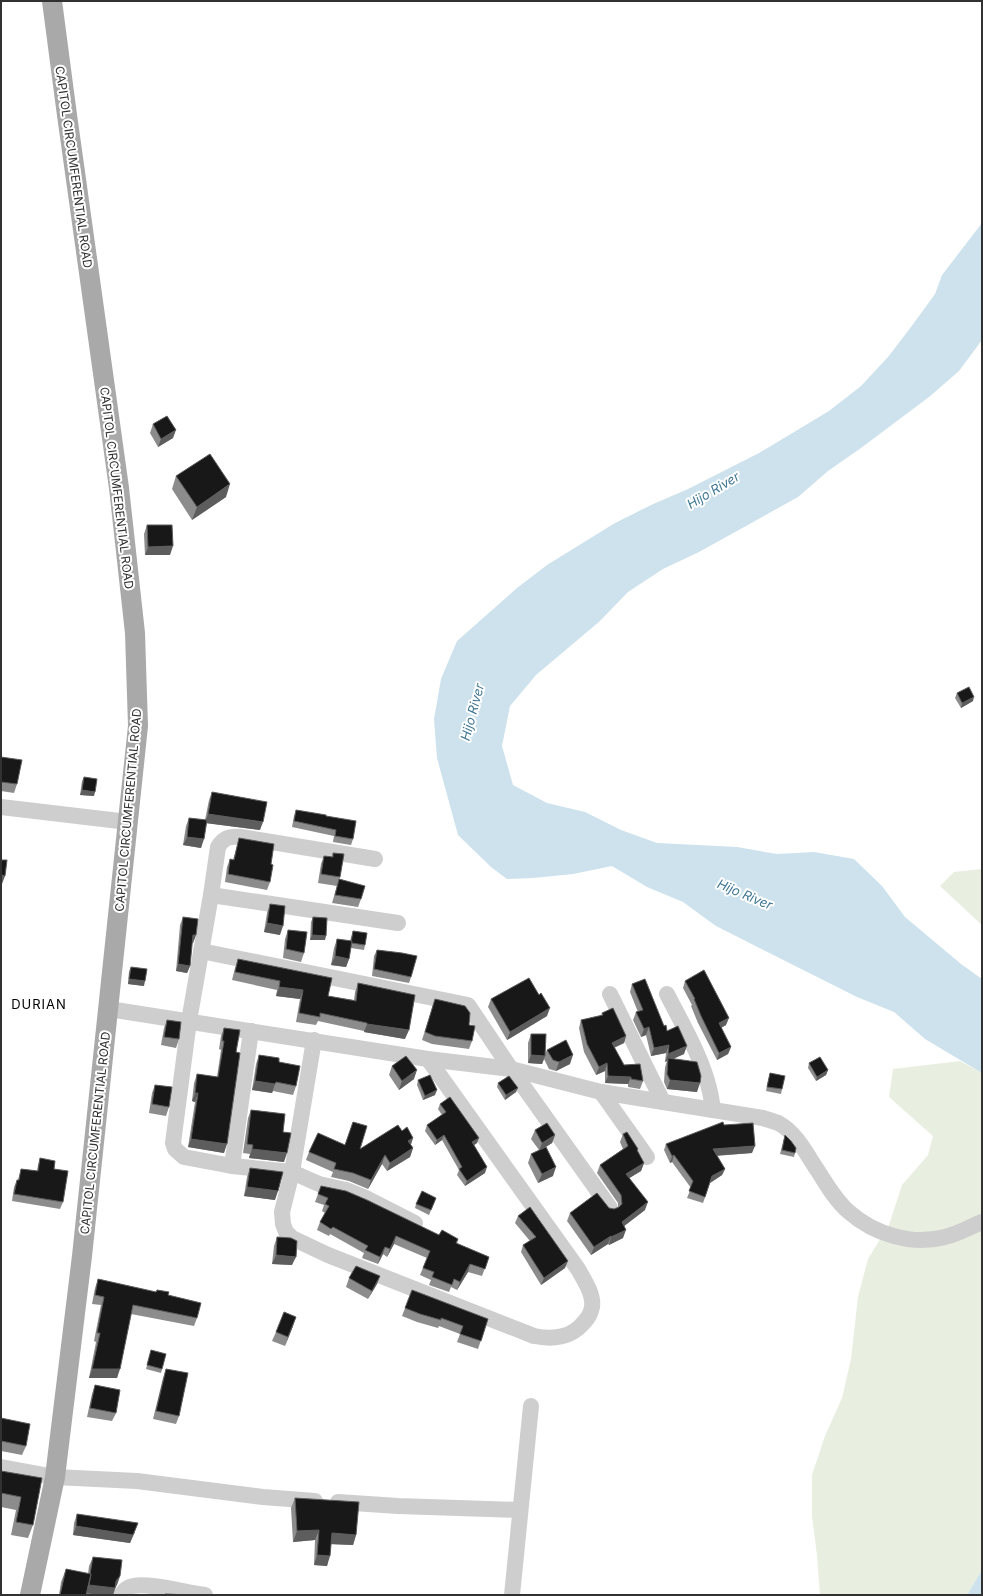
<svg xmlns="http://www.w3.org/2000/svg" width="983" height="1596" viewBox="0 0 983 1596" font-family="Inter,sans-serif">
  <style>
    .green { fill: #e8eee0 }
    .water { fill: #cde2ed }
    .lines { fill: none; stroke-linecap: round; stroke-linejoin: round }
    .minor { stroke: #cecece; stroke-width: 16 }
    .major { stroke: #a9a9a9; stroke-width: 20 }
    .wall { fill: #8c8c8c }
    .shaded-wall { fill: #5d5d5d }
    .building { fill: #181818; stroke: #5d5d5d }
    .labels { text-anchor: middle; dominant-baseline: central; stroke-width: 4; stroke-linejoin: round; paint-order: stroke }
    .street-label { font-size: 12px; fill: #313131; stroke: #fff }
    .water-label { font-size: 13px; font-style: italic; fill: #407793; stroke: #fff }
    .neighbourhood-label { font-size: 13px; letter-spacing: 1px; fill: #000; stroke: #fff }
  </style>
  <rect width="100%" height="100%" fill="#fff"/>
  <g class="green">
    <path d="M982 869V925L940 886 954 872Z"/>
    <path d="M960 1061 982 1073V1570L967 1595H820L817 1555 812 1516V1475L825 1436 842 1398 851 1359 858 1297 868 1259 889 1225 902 1185 928 1155 933 1136 889 1097 893 1069Z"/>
  </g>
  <g class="water">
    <path d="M982 223V340L959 371 929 397 861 448 828 471 798 497 699 552 663 569 628 592 600 621 536 675 510 706 502 746 513 785 547 803 585 812 621 830 657 843 737 847 777 854 814 852 854 859 882 886 905 917 961 964 982 979V1073L925 1039 894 1012 857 997 716 926 683 902 647 887 612 866 573 874 533 878 507 879 491 867 458 835 437 758 434 719 441 679 457 641 517 588 547 565 615 523 651 505 688 489 759 453 829 411 861 386 888 357 911 327 935 294 942 275Z"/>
    <path d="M982 1570V1595H967Z"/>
  </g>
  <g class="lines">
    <g class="minor">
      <path d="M1 807 128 822"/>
      <path d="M375 859 241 837C230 836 224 837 218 847L211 895 189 1021 173 1143 175 1149 184 1157 232 1166 292 1172 319 1184 346 1190 368 1199 415 1223"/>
      <path d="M211 895 398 923"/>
      <path d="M201 951 468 1005 511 1069 610 1208"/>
      <path d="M610 994 663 1102"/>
      <path d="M667 994C682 1024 701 1055 709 1088 711 1095 712 1103 713 1110"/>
      <path d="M109 1009 428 1059 511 1069 601 1092 763 1118C768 1120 775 1121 780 1124 797 1134 807 1155 818 1171 827 1185 836 1201 849 1212 874 1234 912 1246 945 1237 958 1234 970 1227 982 1222"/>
      <path d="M314 1040 292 1172 282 1212 283 1224 286 1232 292 1238 328 1255 534 1336C554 1340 572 1338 585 1321 588 1318 591 1312 592 1307 594 1294 584 1280 578 1269L428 1059"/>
      <path d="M601 1092 647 1157"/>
      <path d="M232 1166 251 1031"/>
      <path d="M1 1467 55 1477 137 1481 263 1497 315 1501"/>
      <path d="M338 1502 398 1506 520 1510"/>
      <path d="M121 1595C124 1590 128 1587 133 1586 149 1582 187 1593 205 1595"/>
      <path d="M512 1595 531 1406"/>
    </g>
    <path class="major" d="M30 1595 55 1477 82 1256 138 726 135 633 119 488 67 115 52 1"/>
  </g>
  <g class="wall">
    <path d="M153 424 173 438 158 447 150 433Z"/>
    <path d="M176 476 226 497 192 520 172 489Z"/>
    <path d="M147 525 170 555H145L144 534Z"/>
    <path d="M957 693 973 701 961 708 955 698Z"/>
    <path d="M1 757 17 784 14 793 1 791Z"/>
    <path d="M84 777 94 796 80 795 82 781Z"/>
    <path d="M212 792 260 830 206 823 201 848 183 845 186 826 189 818 205 820 209 800Z"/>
    <path d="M296 810 326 816 353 839 351 845 333 842 334 836 292 827 294 816Z"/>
    <path d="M239 838 270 882 267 890 225 882 227 867 230 859 233 860 237 846Z"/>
    <path d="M333 853 340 877 337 886 318 883 321 864 324 856 332 857Z"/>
    <path d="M339 879 361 899 358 907 332 903Z"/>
    <path d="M270 904 280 935 264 932 267 913Z"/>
    <path d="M183 917 196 935 193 943 192 942 190 966 187 973 176 971 180 925Z"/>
    <path d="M313 917 325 940H310L311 922Z"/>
    <path d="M288 930 304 953 301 962 283 958 285 939Z"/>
    <path d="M353 931 365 945 364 950 351 948 349 959 346 967 331 965 334 948 337 939 350 941Z"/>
    <path d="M377 950 411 977 409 983 372 976 374 956Z"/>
    <path d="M238 959 328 996 354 1000 355 992 358 983 405 1039 364 1032V1031L318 1021 316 1025 296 1022 300 999 276 996 277 990 232 980 235 968Z"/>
    <path d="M131 967 144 986 128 984 129 971Z"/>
    <path d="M685 981 726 1025 721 1028 731 1047 728 1054 717 1060 698 1023 691 1006 692 1005 683 988Z"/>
    <path d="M632 984 684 1054 673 1059 697 1092 667 1089 664 1082 665 1067 667 1061 665 1062 666 1053 651 1056 646 1035 641 1037 633 1020 636 1012H638L630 992Z"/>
    <path d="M435 999 469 1025 472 1041 469 1049 432 1044 422 1040Z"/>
    <path d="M491 999 547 1016 507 1040 488 1007Z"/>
    <path d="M602 1013 626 1036 624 1043 614 1048 624 1065 643 1081 640 1089 628 1087V1084L605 1083V1071L596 1075 584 1052 579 1028 581 1020 601 1016Z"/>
    <path d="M167 1020 179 1039 176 1048 161 1045 164 1028Z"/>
    <path d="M224 1028 236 1052 224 1153 188 1147 195 1102 192 1101 194 1083 197 1074 217 1077 221 1050 219 1049 221 1036Z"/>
    <path d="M531 1034 545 1054 547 1050 570 1064 556 1071 549 1069 544 1059 542 1064 528 1063V1043Z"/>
    <path d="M259 1055 279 1062 296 1086 293 1095 273 1091 272 1093 252 1090 256 1064Z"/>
    <path d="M809 1063 828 1070 826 1075 816 1081 808 1068Z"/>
    <path d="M392 1066 414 1079 399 1090 389 1075Z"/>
    <path d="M770 1073 782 1089 781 1094 766 1091 769 1077Z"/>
    <path d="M418 1080 435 1095 423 1100 417 1085Z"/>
    <path d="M498 1083 516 1092 505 1100 497 1087Z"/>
    <path d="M155 1085 169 1107 166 1116 149 1113 152 1093Z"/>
    <path d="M440 1104 477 1143 474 1145 485 1173 465 1186 457 1175 459 1170 442 1140 435 1145 425 1131 427 1125 442 1115 438 1109Z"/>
    <path d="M251 1110 283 1132 284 1162 249 1158 250 1154 243 1153 248 1118Z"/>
    <path d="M353 1122 360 1149 402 1131 413 1138 411 1145 413 1148 410 1157 387 1171 382 1164 368 1189 349 1181 331 1177 333 1172 306 1160 309 1152 345 1145Z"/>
    <path d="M724 1125 752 1153 716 1156 725 1169 722 1175 710 1183 703 1203 687 1198 691 1188 672 1162 670 1163 664 1150 666 1144Z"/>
    <path d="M535 1130 555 1135 552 1143 546 1147 553 1176 538 1183 528 1163 531 1154 539 1150 531 1139Z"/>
    <path d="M623 1134 638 1152 644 1163 641 1171 629 1178 645 1210 624 1226 623 1238 609 1245 608 1244 591 1255 567 1221 570 1213 614 1209 618 1208V1203L597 1173 600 1165 623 1149 620 1142Z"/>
    <path d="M785 1135 795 1153 794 1157 780 1154Z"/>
    <path d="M40 1158 54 1169 63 1202 60 1209 12 1201 14 1187 17 1180H18L19 1176 21 1169 37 1171 38 1165Z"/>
    <path d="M250 1168 275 1200 244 1196 247 1177Z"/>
    <path d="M321 1186 439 1235 458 1239 457 1244 489 1257 482 1276 468 1272 457 1290 451 1287 449 1292 429 1285 431 1280 420 1275 427 1258 394 1244 387 1257 383 1254 378 1264 362 1258 364 1253 330 1234 329 1236 317 1230 320 1222 325 1213 322 1211 324 1205 315 1202Z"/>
    <path d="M436 1198 429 1215 415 1208 416 1204Z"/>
    <path d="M518 1216 565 1268 541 1285 521 1252 523 1245 530 1241 515 1223Z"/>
    <path d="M277 1237 292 1265 272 1264 274 1246Z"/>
    <path d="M380 1276 377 1284 368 1299 346 1287 349 1278Z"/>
    <path d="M98 1279 168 1295 197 1318 194 1326 131 1314 117 1378H89L96 1342 94 1341 101 1305 92 1304 95 1288Z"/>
    <path d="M412 1290 488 1319 478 1349 457 1342 460 1334 439 1326 438 1328 417 1322 402 1316Z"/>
    <path d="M293 1326 285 1346 272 1341 276 1332Z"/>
    <path d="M151 1350 162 1369 161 1373 146 1369Z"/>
    <path d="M166 1369 179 1416 176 1424 153 1419 163 1378Z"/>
    <path d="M95 1385 116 1413 112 1421 87 1417 92 1394Z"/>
    <path d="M1 1418 26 1446 22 1455 1 1451Z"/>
    <path d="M1 1471 42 1478 33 1525 28 1538 11 1535 16 1510 1 1507Z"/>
    <path d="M295 1498 356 1535 353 1545 331 1544 327 1566 314 1565 315 1540 293 1542 291 1508Z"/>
    <path d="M77 1514 135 1532 130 1543 73 1535 74 1523Z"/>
    <path d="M93 1557 120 1576 113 1595H98L87 1594 86 1595H59L61 1582 66 1569 88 1574 89 1566Z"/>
  </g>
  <g class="shaded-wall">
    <path d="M176 430 173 438 158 447 161 439Z"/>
    <path d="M230 484 226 497 192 520 197 507Z"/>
    <path d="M173 546 170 555H145L148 547Z"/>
    <path d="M974 697 973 701 961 708 962 703Z"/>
    <path d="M82 790 95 792 94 796 80 795Z"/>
    <path d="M208 814 263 822 260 830 205 823Z"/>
    <path d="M187 837 204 839 201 848 183 845Z"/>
    <path d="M1 875 5 876 2 884H1Z"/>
    <path d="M267 923 283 926 280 935 264 932Z"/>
    <path d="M193 935H196L193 943 191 942Z"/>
    <path d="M312 935 326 936 325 940H310Z"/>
    <path d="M335 956 349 959 346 967 331 965Z"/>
    <path d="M178 964 190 966 187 973 176 971Z"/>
    <path d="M129 979 145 981 144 986 128 984Z"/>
    <path d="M279 987 303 990 300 999 276 996Z"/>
    <path d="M550 1008 547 1016 507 1040 510 1032Z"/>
    <path d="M729 1018 726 1025 717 1030 719 1023Z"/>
    <path d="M367 1024 409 1030 405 1039 364 1032Z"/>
    <path d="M649 1027 646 1035 641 1037 644 1029Z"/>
    <path d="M626 1036 624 1043 609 1050 612 1043Z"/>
    <path d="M669 1045 666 1053 651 1056 654 1048Z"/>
    <path d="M687 1046 684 1054 668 1061V1058L667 1061 665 1062 668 1054Z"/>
    <path d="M731 1047 728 1054 717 1060 719 1053Z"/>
    <path d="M531 1055 545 1056 542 1064 528 1063Z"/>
    <path d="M573 1055 570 1064 556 1071 559 1062Z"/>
    <path d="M607 1063 605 1071 596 1075 599 1067Z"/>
    <path d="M417 1070 414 1079 399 1090 402 1081Z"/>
    <path d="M828 1070 826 1075 816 1081 817 1077Z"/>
    <path d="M608 1076 631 1077 628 1084 605 1083Z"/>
    <path d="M670 1080 700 1083 697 1092 667 1089Z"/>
    <path d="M255 1081 275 1084 272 1093 252 1090Z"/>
    <path d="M518 1088 516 1092 505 1100 506 1095Z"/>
    <path d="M437 1090 435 1095 423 1100 425 1096Z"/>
    <path d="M195 1093H198L195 1102 192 1101Z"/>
    <path d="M444 1135 442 1140 435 1145 437 1140Z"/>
    <path d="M555 1135 552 1143 539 1151 542 1143Z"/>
    <path d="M413 1138 410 1146 408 1141Z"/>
    <path d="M479 1138 477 1143 470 1148 472 1142Z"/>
    <path d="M191 1139 227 1144 224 1153 188 1147Z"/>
    <path d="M755 1146 752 1153 710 1156 713 1149Z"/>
    <path d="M413 1148 410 1157 387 1171 390 1163Z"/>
    <path d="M252 1149 287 1153 284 1162 249 1158Z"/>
    <path d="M385 1155 382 1164 368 1189 371 1180Z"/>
    <path d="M674 1155 672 1162 670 1163 672 1156Z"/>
    <path d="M644 1163 641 1171 623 1182 626 1174Z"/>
    <path d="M487 1167 485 1173 465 1186 467 1181Z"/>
    <path d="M556 1167 553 1176 538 1183 542 1174Z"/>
    <path d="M725 1169 722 1175 710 1183 712 1176Z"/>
    <path d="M247 1187 278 1191 275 1200 244 1196Z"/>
    <path d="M648 1202 645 1210 619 1230 622 1222Z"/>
    <path d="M626 1230 623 1238 609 1245 611 1237Z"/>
    <path d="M396 1236 394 1244 387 1257 390 1249Z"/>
    <path d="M611 1236 608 1244 591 1255 594 1247Z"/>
    <path d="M385 1247 383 1254 378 1264 380 1257Z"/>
    <path d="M276 1255 296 1257 292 1265 272 1264Z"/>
    <path d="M568 1261 565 1268 541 1285 544 1278Z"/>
    <path d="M470 1264 468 1272 457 1290 460 1282Z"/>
    <path d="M380 1276 377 1284 368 1299 372 1291Z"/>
    <path d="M296 1317 293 1326 285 1346 288 1337Z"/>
    <path d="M92 1369H120L117 1378H89Z"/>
    <path d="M138 1523 130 1543 73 1535 76 1526Z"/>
    <path d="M319 1530 315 1540 293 1542 297 1531Z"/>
    <path d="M332 1533 356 1535 353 1545 328 1544Z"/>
    <path d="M317 1555 330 1556 327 1566 314 1565Z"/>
    <path d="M120 1576 117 1585 114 1588H115L113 1595H98L86 1593 89 1585 116 1581Z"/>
  </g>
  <g class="building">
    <path d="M167 416 176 430 161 439 153 424Z"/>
    <path d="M210 454 230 484 197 507 176 476Z"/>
    <path d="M147 525H172L173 546 148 547Z"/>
    <path d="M969 687 974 697 962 703 957 693Z"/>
    <path d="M1 757 22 760 17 784 1 782Z"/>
    <path d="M84 777 97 779 95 792 82 790Z"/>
    <path d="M212 792 267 802 263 822 208 814Z"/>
    <path d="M296 810 326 815V816L356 821 353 839 335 836 336 830 294 821Z"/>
    <path d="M189 818 207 820 204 839 187 837Z"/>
    <path d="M239 838 274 844 271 864 273 865 270 882 228 874 230 859 234 860Z"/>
    <path d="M333 853 344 854 340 877 321 874 324 856 333 857Z"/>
    <path d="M1 860H7L5 876 1 875Z"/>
    <path d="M339 879 365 886 361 899 335 895Z"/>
    <path d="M270 904 285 906 283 926 267 923Z"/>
    <path d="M183 917 198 919 196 935H193L190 966 178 964Z"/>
    <path d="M313 917 327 918 326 936 312 935Z"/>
    <path d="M288 930 307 932 304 953 286 949Z"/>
    <path d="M353 931 367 933 365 945 351 943Z"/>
    <path d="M337 939 352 941 349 959 335 956Z"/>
    <path d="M377 950 402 953 417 956 411 977 374 969Z"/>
    <path d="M238 959 332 978 328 996 356 1001 358 983 415 995 409 1030 367 1024V1023L320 1013V1017L299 1013 303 990 279 987 280 981 235 972Z"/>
    <path d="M131 967 147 969 145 981 129 979Z"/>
    <path d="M704 970 729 1018 719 1023 731 1047 719 1053 701 1016 694 999H695L685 981Z"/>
    <path d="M529 978 539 995 541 993 550 1008 510 1032 491 999Z"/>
    <path d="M645 979 664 1026 666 1025 667 1031 678 1026 687 1046 668 1054 669 1045 654 1048 649 1027 644 1029 636 1012 643 1010 632 984Z"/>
    <path d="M435 999 465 1006 470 1013 469 1025 475 1026 472 1041 435 1036 425 1032Z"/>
    <path d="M613 1008 626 1036 612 1043 624 1065 640 1064 643 1081 631 1079V1077L608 1076 607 1063 599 1067 587 1044 581 1020 603 1015 602 1013Z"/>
    <path d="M167 1020 181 1022 179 1039 164 1037Z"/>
    <path d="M224 1028 240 1030 236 1052 240 1053 227 1144 191 1139 198 1093H195L197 1074 218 1077 224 1041H222Z"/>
    <path d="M531 1034H546L545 1056 531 1055Z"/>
    <path d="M566 1040 573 1055 559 1062 553 1060 547 1050Z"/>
    <path d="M259 1055 279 1058V1062L300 1066 296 1086 276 1082 275 1084 255 1081Z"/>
    <path d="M406 1056 417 1070 402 1081 392 1066Z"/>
    <path d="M820 1057 828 1070 817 1077 809 1063Z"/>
    <path d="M668 1058 697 1062 701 1076 700 1083 670 1080 667 1074Z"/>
    <path d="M770 1073 785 1076 782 1089 767 1087Z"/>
    <path d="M430 1075 437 1090 425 1096 418 1080Z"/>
    <path d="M509 1076 518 1088 506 1095 498 1083Z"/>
    <path d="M155 1085 172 1087 169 1107 152 1104Z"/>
    <path d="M450 1097 479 1138 472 1142 487 1167 467 1181 459 1169 462 1167 444 1135 437 1140 427 1125 446 1112 440 1104Z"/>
    <path d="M251 1110 285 1114 283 1132 291 1133 287 1153 252 1149 253 1145 247 1144Z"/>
    <path d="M353 1122 367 1126 360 1149 398 1125 402 1131 407 1127 413 1138 408 1141 413 1148 390 1163 385 1155 371 1180 353 1173 334 1169 336 1163 309 1152 318 1133 345 1145Z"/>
    <path d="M723 1122 724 1125 753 1123 755 1146 713 1149 725 1169 712 1176 705 1197 689 1191 693 1181 674 1155 672 1156 666 1144Z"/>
    <path d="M547 1123 555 1135 542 1143 535 1130Z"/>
    <path d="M627 1132 638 1149 637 1150 644 1163 626 1174 648 1202 622 1222 626 1230 611 1237V1236L594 1247 570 1213 597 1193 609 1208 614 1209 619 1207 622 1204 621 1195 600 1165 628 1146 623 1134Z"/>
    <path d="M785 1135 791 1141 796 1148 795 1153 782 1150Z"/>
    <path d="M546 1147 556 1167 542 1174 531 1154Z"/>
    <path d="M40 1158 55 1161 54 1169 68 1171 63 1202 14 1194 17 1180H19L21 1169 38 1171Z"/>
    <path d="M250 1168 283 1172 278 1191 247 1187Z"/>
    <path d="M321 1186 346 1191 367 1200 439 1235 442 1230 458 1239 456 1243 489 1257 485 1269 470 1264 460 1282 454 1279 452 1285 432 1277 434 1272 423 1268 430 1251 396 1236 390 1249 385 1247 380 1257 365 1250 368 1246 333 1227 331 1229 320 1222 329 1206 325 1204 328 1198 318 1194Z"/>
    <path d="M422 1191 436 1198 431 1210 416 1204Z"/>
    <path d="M530 1207 568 1261 544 1278 523 1245 536 1237 518 1216Z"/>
    <path d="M277 1237 291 1238 297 1241 296 1257 276 1255Z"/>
    <path d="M356 1266 380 1276 372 1291 349 1278Z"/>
    <path d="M98 1279 156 1292 157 1290 169 1292 168 1295 201 1303 197 1318 133 1305 120 1369H92L100 1333H97L104 1297 95 1295Z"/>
    <path d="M412 1290 488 1319 481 1341 460 1334 463 1326 441 1318V1320L420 1314 405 1308Z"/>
    <path d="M284 1312 296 1317 288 1337 276 1332Z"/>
    <path d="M151 1350 166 1354 162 1369 147 1365Z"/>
    <path d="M166 1369 188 1373 179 1416 156 1411Z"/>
    <path d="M95 1385 120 1390 116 1413 90 1408Z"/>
    <path d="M1 1418 30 1424 26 1446 1 1441Z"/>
    <path d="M1 1471 42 1478 33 1525 16 1522 21 1497 1 1493Z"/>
    <path d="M295 1498 359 1502 356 1535 332 1533 330 1556 317 1555 319 1530 297 1531Z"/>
    <path d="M77 1514 138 1523 133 1535 76 1526Z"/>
    <path d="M93 1557 122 1560 120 1576 116 1581 115 1588 89 1585 91 1574H90Z"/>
    <path d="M66 1569 91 1574 86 1595H60Z"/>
    <path d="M165 1594 191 1595H165Z"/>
  </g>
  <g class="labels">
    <g class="street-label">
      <text transform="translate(74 167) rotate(82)">CAPITOL CIRCUMFERENTIAL ROAD</text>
      <text transform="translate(117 488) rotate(83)">CAPITOL CIRCUMFERENTIAL ROAD</text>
      <text transform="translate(128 810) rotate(-85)">CAPITOL CIRCUMFERENTIAL ROAD</text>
      <text transform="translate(95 1133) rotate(-84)">CAPITOL CIRCUMFERENTIAL ROAD</text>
    </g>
    <g class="water-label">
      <text transform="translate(713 490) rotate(-31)">Hijo River</text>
      <text transform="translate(472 712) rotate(-75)">Hijo River</text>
      <text transform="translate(745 894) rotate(23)">Hijo River</text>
    </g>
    <g class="neighbourhood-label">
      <text x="39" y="1004">DURIAN</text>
    </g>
  </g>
  <rect width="983" height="1596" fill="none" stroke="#313131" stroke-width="4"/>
</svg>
